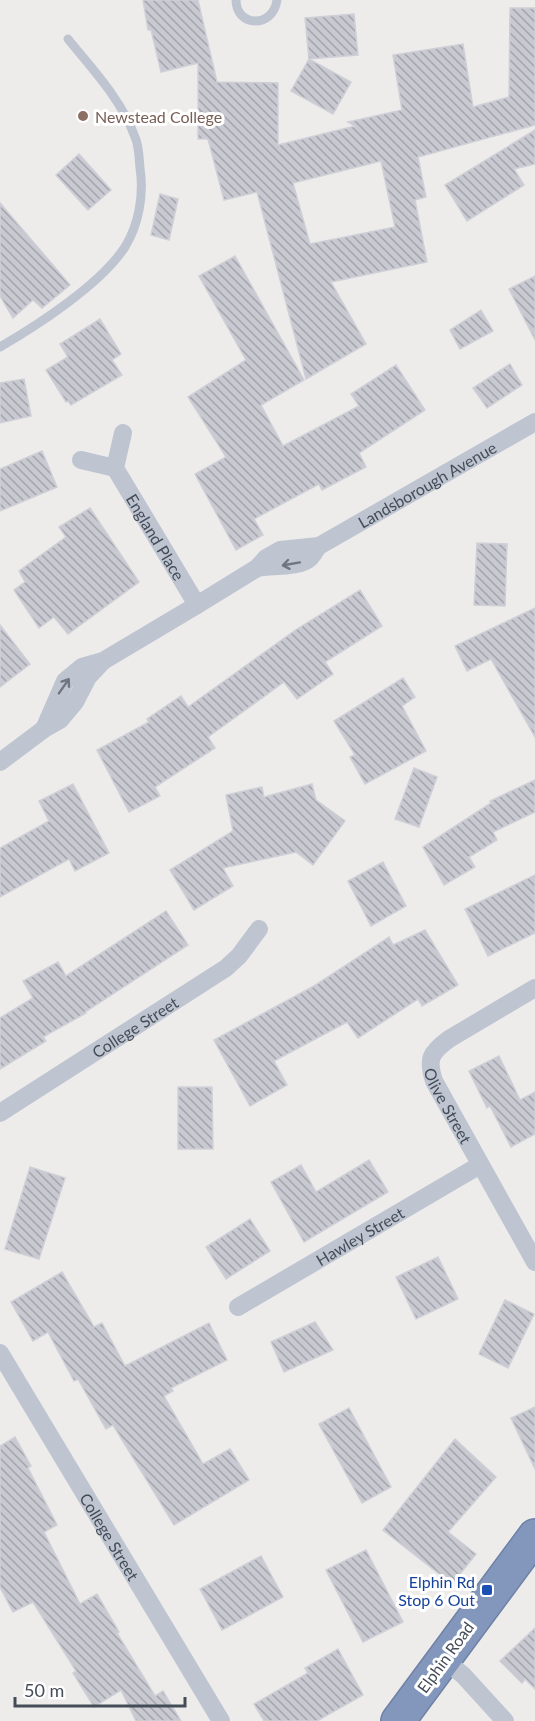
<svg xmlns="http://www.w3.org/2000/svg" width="535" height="1721" viewBox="0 0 535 1721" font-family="Lato,sans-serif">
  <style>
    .building { fill: url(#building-back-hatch); stroke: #cfd0d7; stroke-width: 1.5; fill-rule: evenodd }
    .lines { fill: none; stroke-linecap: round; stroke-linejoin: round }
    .highway-casing { stroke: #6e81a6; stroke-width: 36 }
    .lane { stroke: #bec5d1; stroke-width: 9 }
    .street { stroke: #bec5d1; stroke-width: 18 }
    .highway { stroke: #8396bb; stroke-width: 33 }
    .oneway { stroke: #6f7682 }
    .education-dot { fill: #8d6e63; stroke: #fff; stroke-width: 2 }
    .transit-dot { fill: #1a4fb4; stroke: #fff; stroke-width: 2 }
    .labels { text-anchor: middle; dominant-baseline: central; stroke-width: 6; stroke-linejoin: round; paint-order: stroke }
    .education-label { font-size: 16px; fill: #785e54; stroke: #fff; text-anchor: start }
    .street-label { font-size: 16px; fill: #444c58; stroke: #fff }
    .transit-label { font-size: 16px; fill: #164399; stroke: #fff; text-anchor: end }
  </style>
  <defs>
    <pattern id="building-back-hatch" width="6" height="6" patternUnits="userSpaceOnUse" patternTransform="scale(1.5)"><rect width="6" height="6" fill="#c8c9d1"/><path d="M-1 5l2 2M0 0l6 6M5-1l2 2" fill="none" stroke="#a4a5ac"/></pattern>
  </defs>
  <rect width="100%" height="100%" fill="#eeeceb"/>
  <g class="building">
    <path d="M143 0H198L217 82 278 83V145L355 126 348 122 402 110 393 55 463 44 473 107 509 97 510 8H535V125L418 157 426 197 415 200 427 262 331 282 366 344 306 379 257 192 224 200 208 139H198V63L161 72 151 30H148ZM381 161 395 227 310 244 293 183Z"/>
    <path d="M354 14 358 55 309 59 305 18Z"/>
    <path d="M309 59 351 82 333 114 291 91Z"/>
    <path d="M535 130V164L514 169 524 185 467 221 445 185Z"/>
    <path d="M79 154 111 190 88 210 56 175Z"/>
    <path d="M160 194 178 199 169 240 151 235Z"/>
    <path d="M0 203 70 285 42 308 33 300 13 318 0 296Z"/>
    <path d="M235 256 304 380 261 405 283 446 359 406 351 394 396 365 425 410 359 453 366 467 322 490 319 484 254 519 263 535 236 550 195 474 226 457 188 397 246 360 199 276Z"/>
    <path d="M535 276V340L509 289Z"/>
    <path d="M481 310 493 331 460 349 450 330Z"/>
    <path d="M100 319 121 354 112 360 122 375 71 405 68 401 66 402 46 370 68 357 60 344Z"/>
    <path d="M510 364 522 385 487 408 473 388Z"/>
    <path d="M24 379 31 416 0 423V383Z"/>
    <path d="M42 451 57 487 0 511V469Z"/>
    <path d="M90 508 139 582 68 634 54 617 39 628 14 590 25 582 19 571 66 537 59 527Z"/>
    <path d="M477 543 507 544 505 606 474 605Z"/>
    <path d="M360 590 382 626 325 662 333 674 297 699 284 682 208 737 215 748 155 787 160 796 129 812 97 750 149 722 147 719 181 696 188 707 297 629Z"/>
    <path d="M535 608V737L491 659 467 671 455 646Z"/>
    <path d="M0 625 30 664 0 687Z"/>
    <path d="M403 678 415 697 402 706 426 751 365 784 350 757 355 755 334 721Z"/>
    <path d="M414 768 437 777 419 827 395 819Z"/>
    <path d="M535 780V812L493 832 497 840 469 857 475 867 444 885 423 847 491 803 490 801Z"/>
    <path d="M73 784 109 853 75 871 69 859 0 897V848L49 821 39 801Z"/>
    <path d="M312 784 316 800 345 821 313 865 296 852 223 868 233 886 194 910 170 870 233 831 226 795 262 787 264 797Z"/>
    <path d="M383 862 406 906 371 926 348 881Z"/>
    <path d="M535 875V933L488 956 465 909Z"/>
    <path d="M166 911 188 945 85 1012 86 1013 43 1037 46 1041 0 1069V1018L33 998 23 981 58 962 66 976Z"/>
    <path d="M425 930 458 985 422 1006 418 999 358 1038 347 1022 274 1061 287 1085 250 1106 214 1040 314 986 389 937 393 945Z"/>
    <path d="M499 1056 520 1100 535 1092V1134L511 1147 490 1106 487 1108 469 1071Z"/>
    <path d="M178 1087H212L213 1149H178Z"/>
    <path d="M369 1160 388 1192 304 1242 271 1182 301 1165 316 1192Z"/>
    <path d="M30 1167 65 1178 39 1259 5 1249Z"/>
    <path d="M250 1219 270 1251 226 1279 206 1247Z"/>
    <path d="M438 1257 458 1299 416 1319 396 1277Z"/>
    <path d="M62 1272 94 1327 102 1323 125 1366 209 1323 227 1360 171 1388 173 1391 164 1396 203 1464 230 1449 249 1480 174 1525 113 1425 106 1429 78 1379 74 1381 48 1332 33 1341 11 1302Z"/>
    <path d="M505 1300 534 1314 508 1368 479 1354Z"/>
    <path d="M315 1322 333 1350 284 1372 271 1342Z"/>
    <path d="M535 1407V1469L511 1418Z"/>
    <path d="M349 1408 391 1487 362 1503 319 1424Z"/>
    <path d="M15 1437 31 1466 28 1468 57 1525 44 1532 80 1604 97 1594 119 1632 117 1633 155 1696 163 1691 181 1721H136L121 1690 94 1707 73 1673 76 1671 33 1602 13 1612 0 1587V1446Z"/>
    <path d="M455 1439 496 1477 448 1532 476 1554 452 1584 383 1530Z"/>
    <path d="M366 1550 403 1622 363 1642 326 1570Z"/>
    <path d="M261 1556 283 1597 222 1630 200 1589Z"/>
    <path d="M535 1628V1689L525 1679 522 1683 500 1661Z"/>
    <path d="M338 1649 363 1695 317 1721H264L254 1704 308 1673 305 1668Z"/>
  </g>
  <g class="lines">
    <defs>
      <path id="highway" d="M398 1721 535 1536"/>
    </defs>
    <use href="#highway" class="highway-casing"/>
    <g class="lane">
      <path d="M236 0C236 27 273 29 277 0"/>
      <path d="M0 347C38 325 101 284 125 247 139 224 144 195 140 168 139 158 139 146 135 137 121 99 93 70 68 39"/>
    </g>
    <g class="street">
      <path id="s1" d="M123 433 115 468 197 605"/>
      <path d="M81 460 115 468"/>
      <path id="s2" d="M257 568C272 565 299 568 310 558 313 555 316 549 319 546L535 422"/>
      <path d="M44 729 65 681 82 667 103 661 197 605 257 568 266 558 280 550 319 546"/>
      <path d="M0 762 44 729 60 720 75 702 88 677 102 662"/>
      <path id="s3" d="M535 988 449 1039C430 1053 427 1059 434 1081L535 1262"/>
      <path id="s4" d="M0 1113 226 968 239 956 259 929"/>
      <path id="s5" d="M238 1307 480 1165"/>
      <path id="s6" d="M0 1353 221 1721"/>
      <path d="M444 1660 463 1675 505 1721"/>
    </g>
    <use href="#highway" class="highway"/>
  </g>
  <defs><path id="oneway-shaft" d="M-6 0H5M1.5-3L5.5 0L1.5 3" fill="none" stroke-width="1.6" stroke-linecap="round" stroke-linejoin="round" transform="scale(1.5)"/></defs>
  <g class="oneway">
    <use href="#oneway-shaft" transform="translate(291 564) rotate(170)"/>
    <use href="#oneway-shaft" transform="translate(64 686) rotate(-55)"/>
  </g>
  <circle class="education-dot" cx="83" cy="116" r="6"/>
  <rect class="transit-dot" x="481" y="1584" width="12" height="12" rx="3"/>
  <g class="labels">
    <g class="education-label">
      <text x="95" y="116">Newstead College</text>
    </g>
    <g class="street-label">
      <text stroke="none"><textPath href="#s2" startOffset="194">Landsborough Avenue</textPath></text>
      <text stroke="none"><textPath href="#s1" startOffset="116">England Place</textPath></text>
      <text stroke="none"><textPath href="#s4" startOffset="160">College Street</textPath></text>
      <text stroke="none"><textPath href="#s3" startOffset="178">Olive Street</textPath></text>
      <text stroke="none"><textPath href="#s5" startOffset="141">Hawley Street</textPath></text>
      <text stroke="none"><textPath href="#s6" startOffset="214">College Street</textPath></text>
      <text transform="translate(445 1657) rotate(-54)">Elphin Road</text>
    </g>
    <g class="transit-label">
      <text x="475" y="1581">Elphin Rd<tspan x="475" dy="18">Stop 6 Out</tspan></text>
    </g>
  </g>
  <path d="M15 1697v9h170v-9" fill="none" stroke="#444c58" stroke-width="3"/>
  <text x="24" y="1697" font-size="18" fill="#444c58" stroke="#ffffff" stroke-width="4.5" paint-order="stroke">50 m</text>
</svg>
